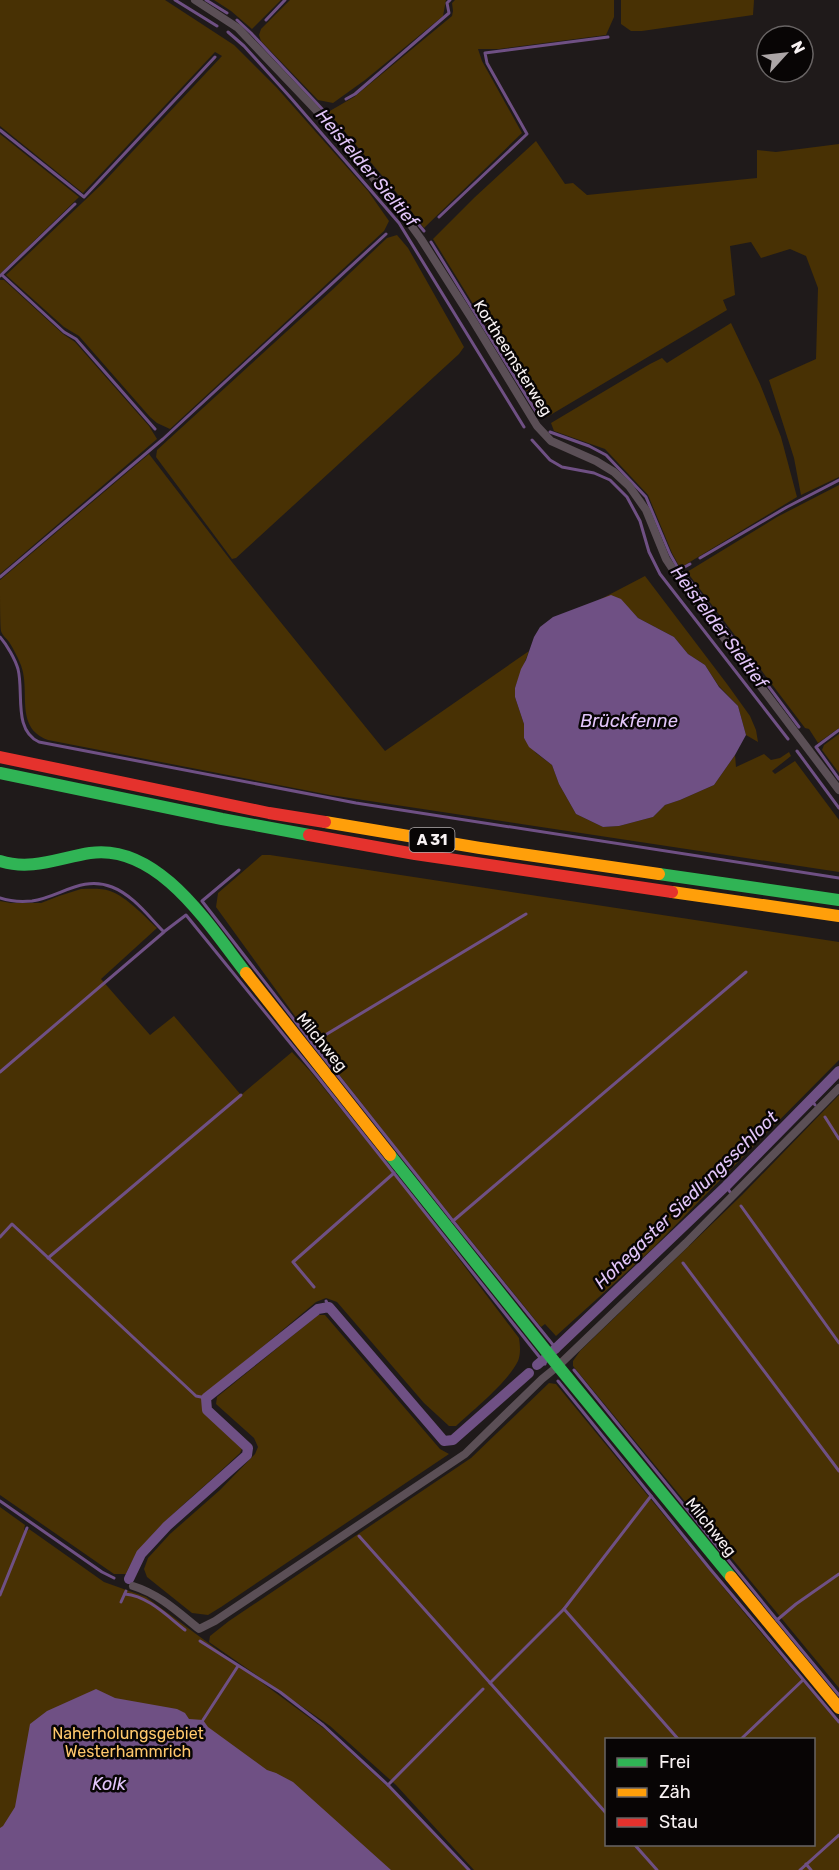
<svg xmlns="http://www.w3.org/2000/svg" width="839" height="1870" viewBox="0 0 839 1870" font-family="Rubik,sans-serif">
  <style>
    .green { fill: #483104; fill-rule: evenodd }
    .water { fill: #6f5084 }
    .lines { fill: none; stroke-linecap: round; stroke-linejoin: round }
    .stream { stroke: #6f5084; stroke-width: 3 }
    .canal { stroke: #6f5084; stroke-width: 10 }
    .street { stroke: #5b4f56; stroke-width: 8 }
    .fast { stroke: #30b455; stroke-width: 12 }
    .slow { stroke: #ff9f0a; stroke-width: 12 }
    .jam { stroke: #e5322d; stroke-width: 12 }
    .labels { text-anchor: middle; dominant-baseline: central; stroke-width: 5; stroke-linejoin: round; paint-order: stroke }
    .shield { fill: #080505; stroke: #b0abac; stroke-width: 1.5 }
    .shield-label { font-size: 15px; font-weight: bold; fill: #f8f2f3 }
    .street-label { font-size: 16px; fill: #f8f2f3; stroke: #080505 }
    .park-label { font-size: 16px; fill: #ffc86c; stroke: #080505 }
    .water-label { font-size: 18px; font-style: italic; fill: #e3c6fa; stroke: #080505 }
  </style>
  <rect width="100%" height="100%" fill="#1f1a1a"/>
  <g class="green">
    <path d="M0 0H165L234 45 277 88 368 191 389 221 384 231 170 429 157 423 150 417 79 336 64 327 6 275 102 184 222 56 215 52 83 193 0 126Z"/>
    <path d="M214 0H281L252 29 231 11Z"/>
    <path d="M290 0H446L443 16 365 80 333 103 318 100 261 41 259 35 261 29Z"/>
    <path d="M455 0H614V17L606 35 499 49H478L482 61 522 133 424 228 402 199 328 112 354 97 452 16 453 11 452 3Z"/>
    <path d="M621 0H754L753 15 642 31H631L621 24Z"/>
    <path d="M0 134 79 197 0 274Z"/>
    <path d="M536 141 565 184 573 183 587 195 757 178V150L776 152 839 144V477L801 495 794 458 769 380 816 359 818 288 806 256 790 249 761 258 751 242 730 246 735 295 723 300 727 310 547 417 542 416 433 239 475 197Z"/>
    <path d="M397 235 408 248 464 347 459 354 236 558 232 559 156 457 157 450 331 291 387 238Z"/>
    <path d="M0 280H4L63 334 75 342 149 426 157 439 0 574Z"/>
    <path d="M731 323 760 384 781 437 797 497 680 568 672 553 648 495 605 449 554 431 551 423 650 364 662 358 667 363Z"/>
    <path d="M149 454 232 562 385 751 529 651 515 688V697L524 724V738L536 753 552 765 559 784 576 814 603 827 619 826 653 817 665 805 680 800 714 785 735 755 736 767 764 754 771 760 780 758 789 752 791 756 772 771 775 774 795 761 839 820V872L330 795 48 740C13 727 32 690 20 663 17 656 13 648 9 642 7 639 2 635 1 631 0 623 0 590 0 580Z"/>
    <path d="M839 485V728L818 743 809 729 805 728 687 572 777 517Z"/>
    <path d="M645 576 727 684 750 716 756 730 758 742 746 735 738 706 718 685 705 665 688 654 674 637 638 618 620 599 599 600Z"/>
    <path d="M839 734V773L822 750 824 745Z"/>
    <path d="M262 855H270L839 942V1060L651 1250 556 1336 545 1324 541 1327 422 1180 316 1045 216 907 218 893Z"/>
    <path d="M81 889C91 889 101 888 110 891 127 897 144 916 157 928L101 979 150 1035 174 1016 241 1095 292 1052 310 1071 409 1193 519 1338C520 1345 521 1353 518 1361 508 1382 473 1410 456 1426H449L424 1403 337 1302 326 1298 316 1302 204 1396 203 1403 204 1411 240 1444 242 1449 240 1453C222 1470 203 1487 185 1503 163 1524 138 1545 126 1574H114L0 1495V901L11 903H41L59 896Z"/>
    <path d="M839 1095V1688L573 1366V1361L580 1351 742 1195Z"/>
    <path d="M318 1315H325L440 1449 449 1454 221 1607 208 1615 192 1613 147 1577 144 1569 148 1558 170 1534 220 1490 255 1454 258 1447 254 1438 216 1404 217 1397Z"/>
    <path d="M549 1383 556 1384 751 1621 839 1724V1870H474L396 1785 330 1726 209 1642 210 1636 229 1621 471 1458ZM606 1740H814V1844H606Z"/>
    <path d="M0 1507 25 1525 24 1530 27 1532 29 1529 104 1582 146 1597 326 1730 405 1803 467 1870H0Z"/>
  </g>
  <g class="water">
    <path d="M611 595 621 599 638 618 674 637 688 654 705 665 719 687 738 706 746 735 735 755 714 785 680 800 665 805 653 817 619 826 603 827 576 814 559 784 552 765 529 747 524 738V724L515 697V688L521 669 526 660 534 637 540 627 553 617Z"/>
    <path d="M96 1689 115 1698 177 1709 185 1713 189 1719 203 1720 208 1727 267 1770 276 1773 293 1782 391 1870H0V1828L3 1826 15 1807 30 1724 47 1711Z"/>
  </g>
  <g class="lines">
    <g class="stream">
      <path d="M175 0 217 26"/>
      <path d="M206 0 227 13"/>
      <path d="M237 20 251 33 324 111 424 231"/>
      <path d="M266 20 285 0"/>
      <path d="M228 32 244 46 290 97 399 223 524 427"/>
      <path d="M346 99 355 94 449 13 447 3 450 0"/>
      <path d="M0 130 84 197 215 57"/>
      <path d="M439 217 527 134 487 63 485 53 608 37"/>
      <path d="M431 242 538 415"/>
      <path d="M2 275 64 332 76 339 155 429"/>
      <path d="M0 276 75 204"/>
      <path d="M550 432 589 446 606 455 646 497 670 554 679 570 690 581 799 727"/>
      <path d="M532 440 550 460 562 467 594 473 610 480 627 497 640 521 649 552 660 574 788 739"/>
      <path d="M700 558 787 507 839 480"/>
      <path d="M679 570 690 564"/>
      <path d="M0 577 163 439 386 234"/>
      <path d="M0 637C7 645 15 659 18 669 24 693 13 730 39 742L356 803 839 878"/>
      <path d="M839 730 816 747 839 779"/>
      <path d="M797 751 839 808"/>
      <path d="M239 870 202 901 312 1043 526 914"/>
      <path d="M0 898C9 901 22 902 32 901 60 897 82 875 112 887 133 895 149 917 164 932L0 1072"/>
      <path d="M165 931 186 915 317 1076 545 1364"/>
      <path d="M312 1043 453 1221 746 972"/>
      <path d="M811 1099 815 1105"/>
      <path d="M825 1117 839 1139"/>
      <path d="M726 1186 730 1192"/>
      <path d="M741 1206 839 1343"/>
      <path d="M453 1221 558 1351"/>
      <path d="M0 1237 12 1224 196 1396 206 1398"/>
      <path d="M48 1258 241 1095"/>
      <path d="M683 1263 839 1471"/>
      <path d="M314 1287 293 1262 394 1173"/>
      <path d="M326 1301 329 1307"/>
      <path d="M574 1370 777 1620 796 1604 839 1574"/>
      <path d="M558 1381 711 1570 839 1722"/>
      <path d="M0 1501 102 1572 114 1578"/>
      <path d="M359 1536 606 1813"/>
      <path d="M126 1579H129V1581"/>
      <path d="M125 1594C148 1596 167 1616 185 1630"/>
      <path d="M0 1595 27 1528"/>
      <path d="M121 1602 126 1591"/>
      <path d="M564 1609 679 1740"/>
      <path d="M777 1620 839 1695"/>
      <path d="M200 1641 280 1692 323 1725 388 1785 469 1870"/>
      <path d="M490 1683 564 1609 651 1496"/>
      <path d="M203 1720 238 1666"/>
      <path d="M740 1740 803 1680"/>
      <path d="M388 1785 483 1689"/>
      <path d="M634 1844 657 1870"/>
      <path d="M806 1864 811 1870"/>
      <path d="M800 1870 839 1835"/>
    </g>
    <g class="canal">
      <path d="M554 1350 726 1186 839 1071"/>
      <path d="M537 1365 543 1360"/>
      <path d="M129 1579 141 1554 167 1526 247 1455 248 1448 207 1410 206 1398 318 1309 329 1307 444 1441 453 1440 529 1373"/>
    </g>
    <g class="street">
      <path d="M195 0 238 28 315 109 397 206 421 239 472 319 537 426 551 441 596 461 614 472 629 486 646 510 666 559 678 577 839 790"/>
      <path d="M133 1586C159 1594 178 1612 199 1629L215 1621 465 1454 542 1379 558 1366 686 1243 839 1088"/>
    </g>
    <g class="fast">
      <path d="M0 773 222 819 309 835"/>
      <path d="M0 861C31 871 59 858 90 853 159 843 210 927 246 973"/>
      <path d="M659 874 839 900"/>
      <path d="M390 1155 558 1366 731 1577"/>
    </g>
    <g class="slow">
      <path d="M325 822 480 848 659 874"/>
      <path d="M672 892 839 916"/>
      <path d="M246 973 390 1155"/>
      <path d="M731 1577 839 1708"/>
    </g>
    <g class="jam">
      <path d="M0 757 269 813 325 822"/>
      <path d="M309 835 415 854 672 892"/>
    </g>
  </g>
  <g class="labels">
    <rect class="shield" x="409.5" y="828" width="45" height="24" rx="4.5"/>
    <g class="shield-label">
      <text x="432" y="840">A 31</text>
    </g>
    <g class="street-label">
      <text transform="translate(513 358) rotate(58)">Kortheemsterweg</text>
      <text transform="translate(322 1042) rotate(51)">Milchweg</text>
      <text transform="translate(711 1527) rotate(51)">Milchweg</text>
    </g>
    <g class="park-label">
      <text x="128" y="1733">Naherholungsgebiet<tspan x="128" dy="18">Westerhammrich</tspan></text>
    </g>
    <g class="water-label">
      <text transform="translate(367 168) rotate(50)">Heisfelder Sieltief</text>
      <text transform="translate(719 627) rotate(53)">Heisfelder Sieltief</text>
      <text x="629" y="721">Brückfenne</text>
      <text transform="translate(686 1200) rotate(-44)">Hohegaster Siedlungsschloot</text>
      <text x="109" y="1784">Kolk</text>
    </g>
  </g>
  <rect x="605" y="1738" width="210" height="108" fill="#080505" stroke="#686464" stroke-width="1.5"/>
  <rect x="617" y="1758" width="30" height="9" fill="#30b455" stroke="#686464" stroke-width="1.5"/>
  <text x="659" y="1768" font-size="18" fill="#f8f2f3">Frei</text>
  <rect x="617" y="1788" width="30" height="9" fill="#ff9f0a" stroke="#686464" stroke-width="1.5"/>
  <text x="659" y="1798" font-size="18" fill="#f8f2f3">Zäh</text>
  <rect x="617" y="1818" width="30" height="9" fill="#e5322d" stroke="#686464" stroke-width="1.5"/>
  <text x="659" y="1828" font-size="18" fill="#f8f2f3">Stau</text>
  <g transform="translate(785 54) rotate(63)"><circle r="28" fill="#080505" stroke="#686464" stroke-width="1.5"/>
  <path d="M0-4.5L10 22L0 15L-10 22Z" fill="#aca6a7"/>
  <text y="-9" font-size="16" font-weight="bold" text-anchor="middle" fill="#f8f2f3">N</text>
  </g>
</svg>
